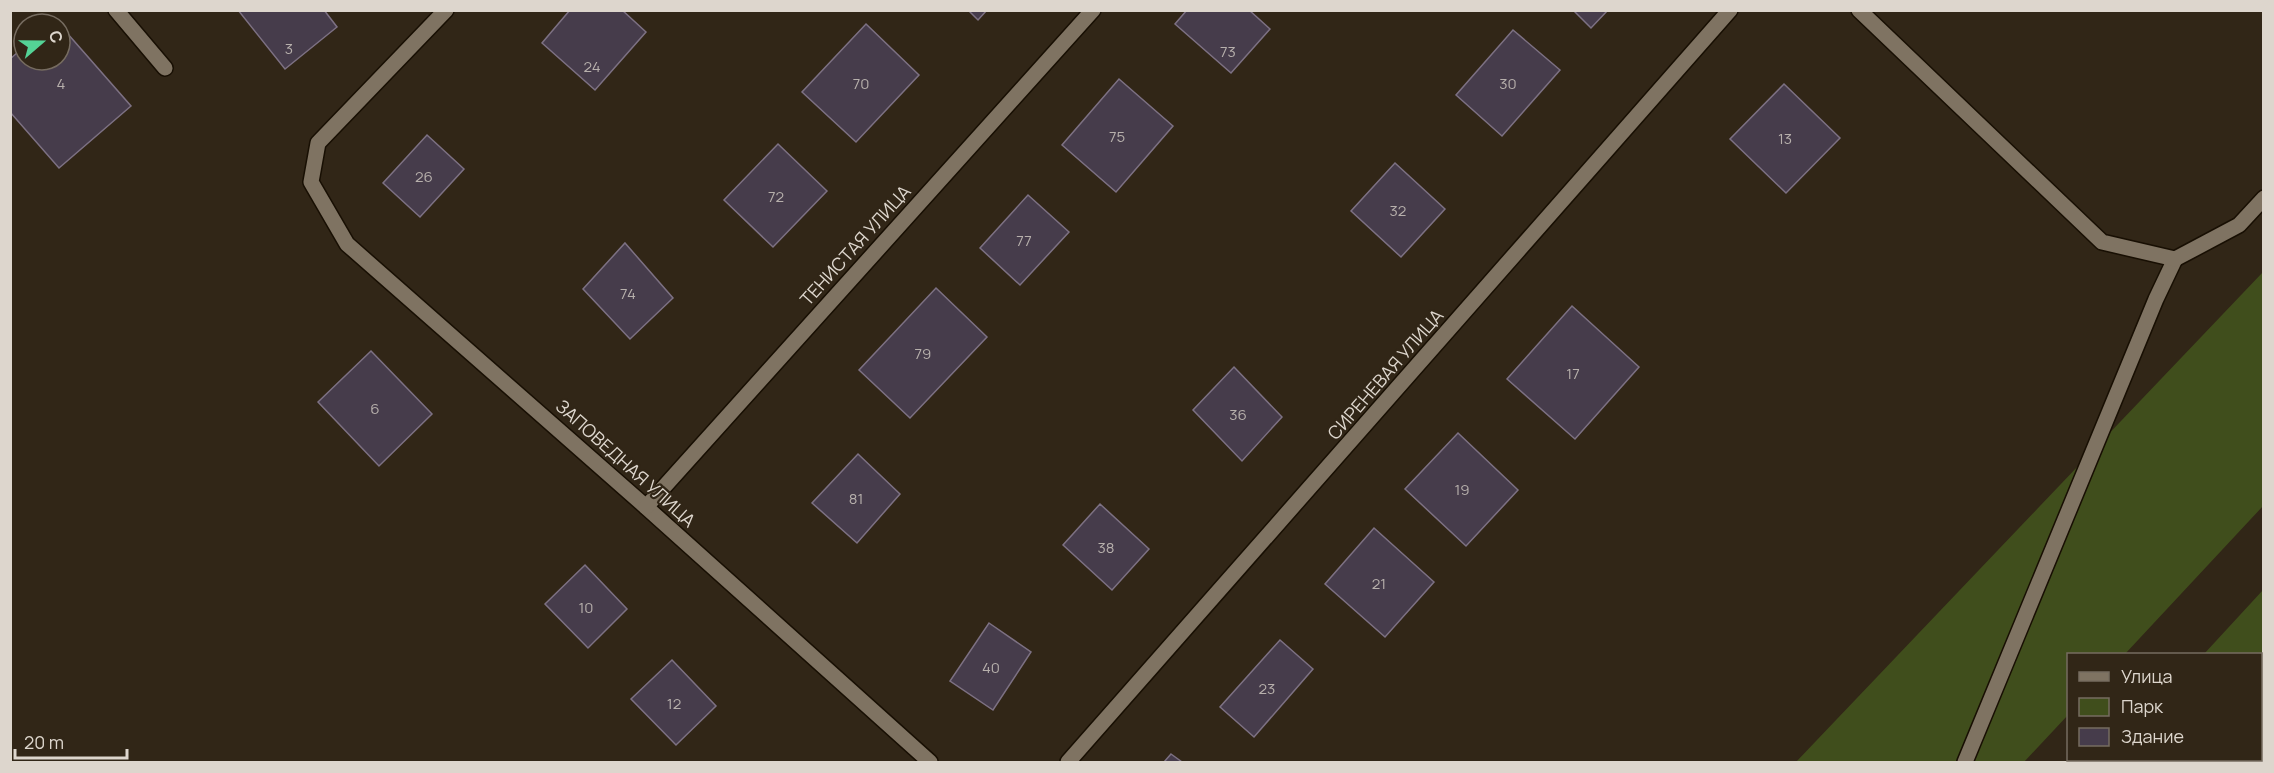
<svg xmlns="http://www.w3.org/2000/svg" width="2274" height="773" viewBox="0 0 2274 773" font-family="Manrope,sans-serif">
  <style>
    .green { fill: #404e1c }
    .building { fill: #463c4b; stroke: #7d7183; stroke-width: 1.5 }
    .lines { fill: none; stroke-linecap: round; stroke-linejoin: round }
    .service-casing { stroke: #180f03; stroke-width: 18 }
    .minor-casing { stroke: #180f03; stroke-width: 18 }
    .tertiary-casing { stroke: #180f03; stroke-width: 18 }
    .service { stroke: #7f7362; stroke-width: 15 }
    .minor { stroke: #7f7362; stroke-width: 15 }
    .tertiary { stroke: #7f7362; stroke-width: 15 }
    .labels { text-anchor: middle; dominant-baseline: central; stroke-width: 4.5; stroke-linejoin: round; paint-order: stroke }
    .number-label { font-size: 15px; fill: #b7b0ac }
    .street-label { font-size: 18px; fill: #ddd6cd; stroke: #312617 }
  </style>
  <rect width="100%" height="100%" fill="#312617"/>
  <g class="green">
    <path d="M2263 272V506L2125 654H2068V715L2024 762H1796Z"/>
    <path d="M2263 590V762H2104L2107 760H2260V654H2204Z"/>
  </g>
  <g class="building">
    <path d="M238 10H324L337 27 285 69Z"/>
    <path d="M570 10H622L646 32 595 90 542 43Z"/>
    <path d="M968 10H987L978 20Z"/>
    <path d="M1187 10H1249L1270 29 1231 73 1175 24Z"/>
    <path d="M1573 10H1608L1591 28Z"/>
    <path d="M866 24 919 75 856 142 802 92Z"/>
    <path d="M60 25 131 106 59 168 10 112V59L24 47V60H60Z"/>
    <path d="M1513 30 1560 70 1502 136 1456 95Z"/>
    <path d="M1119 79 1173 126 1116 192 1062 145Z"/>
    <path d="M1784 84 1840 138 1786 193 1730 139Z"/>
    <path d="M427 135 464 169 420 217 383 183Z"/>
    <path d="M778 144 827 191 773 247 724 200Z"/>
    <path d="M1395 163 1445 209 1401 257 1351 211Z"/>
    <path d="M1028 195 1069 232 1020 285 980 248Z"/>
    <path d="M625 243 673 298 630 339 583 289Z"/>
    <path d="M936 288 987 337 910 418 859 370Z"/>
    <path d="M1572 306 1639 367 1575 439 1507 379Z"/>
    <path d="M371 351 432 414 379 466 318 402Z"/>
    <path d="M1234 367 1282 417 1242 461 1193 410Z"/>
    <path d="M1458 433 1518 490 1466 546 1405 489Z"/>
    <path d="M858 454 900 494 857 543 812 503Z"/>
    <path d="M1100 504 1149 549 1112 590 1063 545Z"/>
    <path d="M1374 528 1434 582 1385 637 1325 584Z"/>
    <path d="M585 565 627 609 588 648 545 604Z"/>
    <path d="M989 623 1031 652 993 710 950 681Z"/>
    <path d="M1280 640 1313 669 1254 737 1220 707Z"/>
    <path d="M672 660 716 706 676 745 631 699Z"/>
    <path d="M1171 754 1182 762H1164Z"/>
  </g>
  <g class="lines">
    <defs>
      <path id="service" d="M1965 762 2156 299 2175 259"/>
      <g id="minor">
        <path d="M116 10 165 68"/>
        <path d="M446 10 318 143 311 182 347 244 646 507 930 762"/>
        <path d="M646 507 1093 10"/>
        <path d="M1068 762 1730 10"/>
      </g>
      <path id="tertiary" d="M1859 10 2102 242 2175 259 2239 225 2264 198"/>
    </defs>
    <use href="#service" class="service-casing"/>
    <use href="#minor" class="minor-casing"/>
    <use href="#tertiary" class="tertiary-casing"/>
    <use href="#service" class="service"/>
    <use href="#minor" class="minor"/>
    <use href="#tertiary" class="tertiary"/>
  </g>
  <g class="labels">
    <g class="number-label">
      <text x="289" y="48">3</text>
      <text x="1228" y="51">73</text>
      <text x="592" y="66">24</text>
      <text x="61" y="83">4</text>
      <text x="861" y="83">70</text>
      <text x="1508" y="83">30</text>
      <text x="1117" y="136">75</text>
      <text x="1785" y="138">13</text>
      <text x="424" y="176">26</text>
      <text x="776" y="196">72</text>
      <text x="1398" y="210">32</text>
      <text x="1024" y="240">77</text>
      <text x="628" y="293">74</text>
      <text x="923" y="353">79</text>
      <text x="1573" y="373">17</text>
      <text x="375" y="408">6</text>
      <text x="1238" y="414">36</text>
      <text x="1462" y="489">19</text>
      <text x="856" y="498">81</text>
      <text x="1106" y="547">38</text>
      <text x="1379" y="583">21</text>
      <text x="586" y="607">10</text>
      <text x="991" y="667">40</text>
      <text x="1267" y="688">23</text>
      <text x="674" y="703">12</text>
    </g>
    <g class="street-label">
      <text transform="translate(855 245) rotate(-48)">ТЕНИСТАЯ УЛИЦА</text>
      <text transform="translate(1385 374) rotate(-49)">СИРЕНЕВАЯ УЛИЦА</text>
      <text transform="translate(626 463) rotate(42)">ЗАПОВЕДНАЯ УЛИЦА</text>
    </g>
  </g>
  <rect width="2274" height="773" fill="none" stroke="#ddd6cd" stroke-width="24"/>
  <rect x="2067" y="653" width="195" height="108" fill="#312617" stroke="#766c60" stroke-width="1.5"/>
  <rect x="2079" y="672" width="30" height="9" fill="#7f7362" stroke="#766c60" stroke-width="1.5"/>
  <text x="2121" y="683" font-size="18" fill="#ddd6cd">Улица</text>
  <rect x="2079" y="698" width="30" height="18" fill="#404e1c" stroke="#766c60" stroke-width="1.5"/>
  <text x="2121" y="713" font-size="18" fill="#ddd6cd">Парк</text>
  <rect x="2079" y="728" width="30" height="18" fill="#463c4b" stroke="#766c60" stroke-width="1.5"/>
  <text x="2121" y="743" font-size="18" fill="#ddd6cd">Здание</text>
  <g transform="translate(42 42) rotate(70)"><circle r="28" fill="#312617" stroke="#766c60" stroke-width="1.5"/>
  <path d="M0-4.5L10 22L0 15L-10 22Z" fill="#54d396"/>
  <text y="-9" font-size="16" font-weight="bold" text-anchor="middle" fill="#ddd6cd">С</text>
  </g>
  <path d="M15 749v9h112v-9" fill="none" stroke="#ddd6cd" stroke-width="3"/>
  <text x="24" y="749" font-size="18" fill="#ddd6cd" stroke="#312617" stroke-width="4.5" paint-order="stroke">20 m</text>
</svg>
